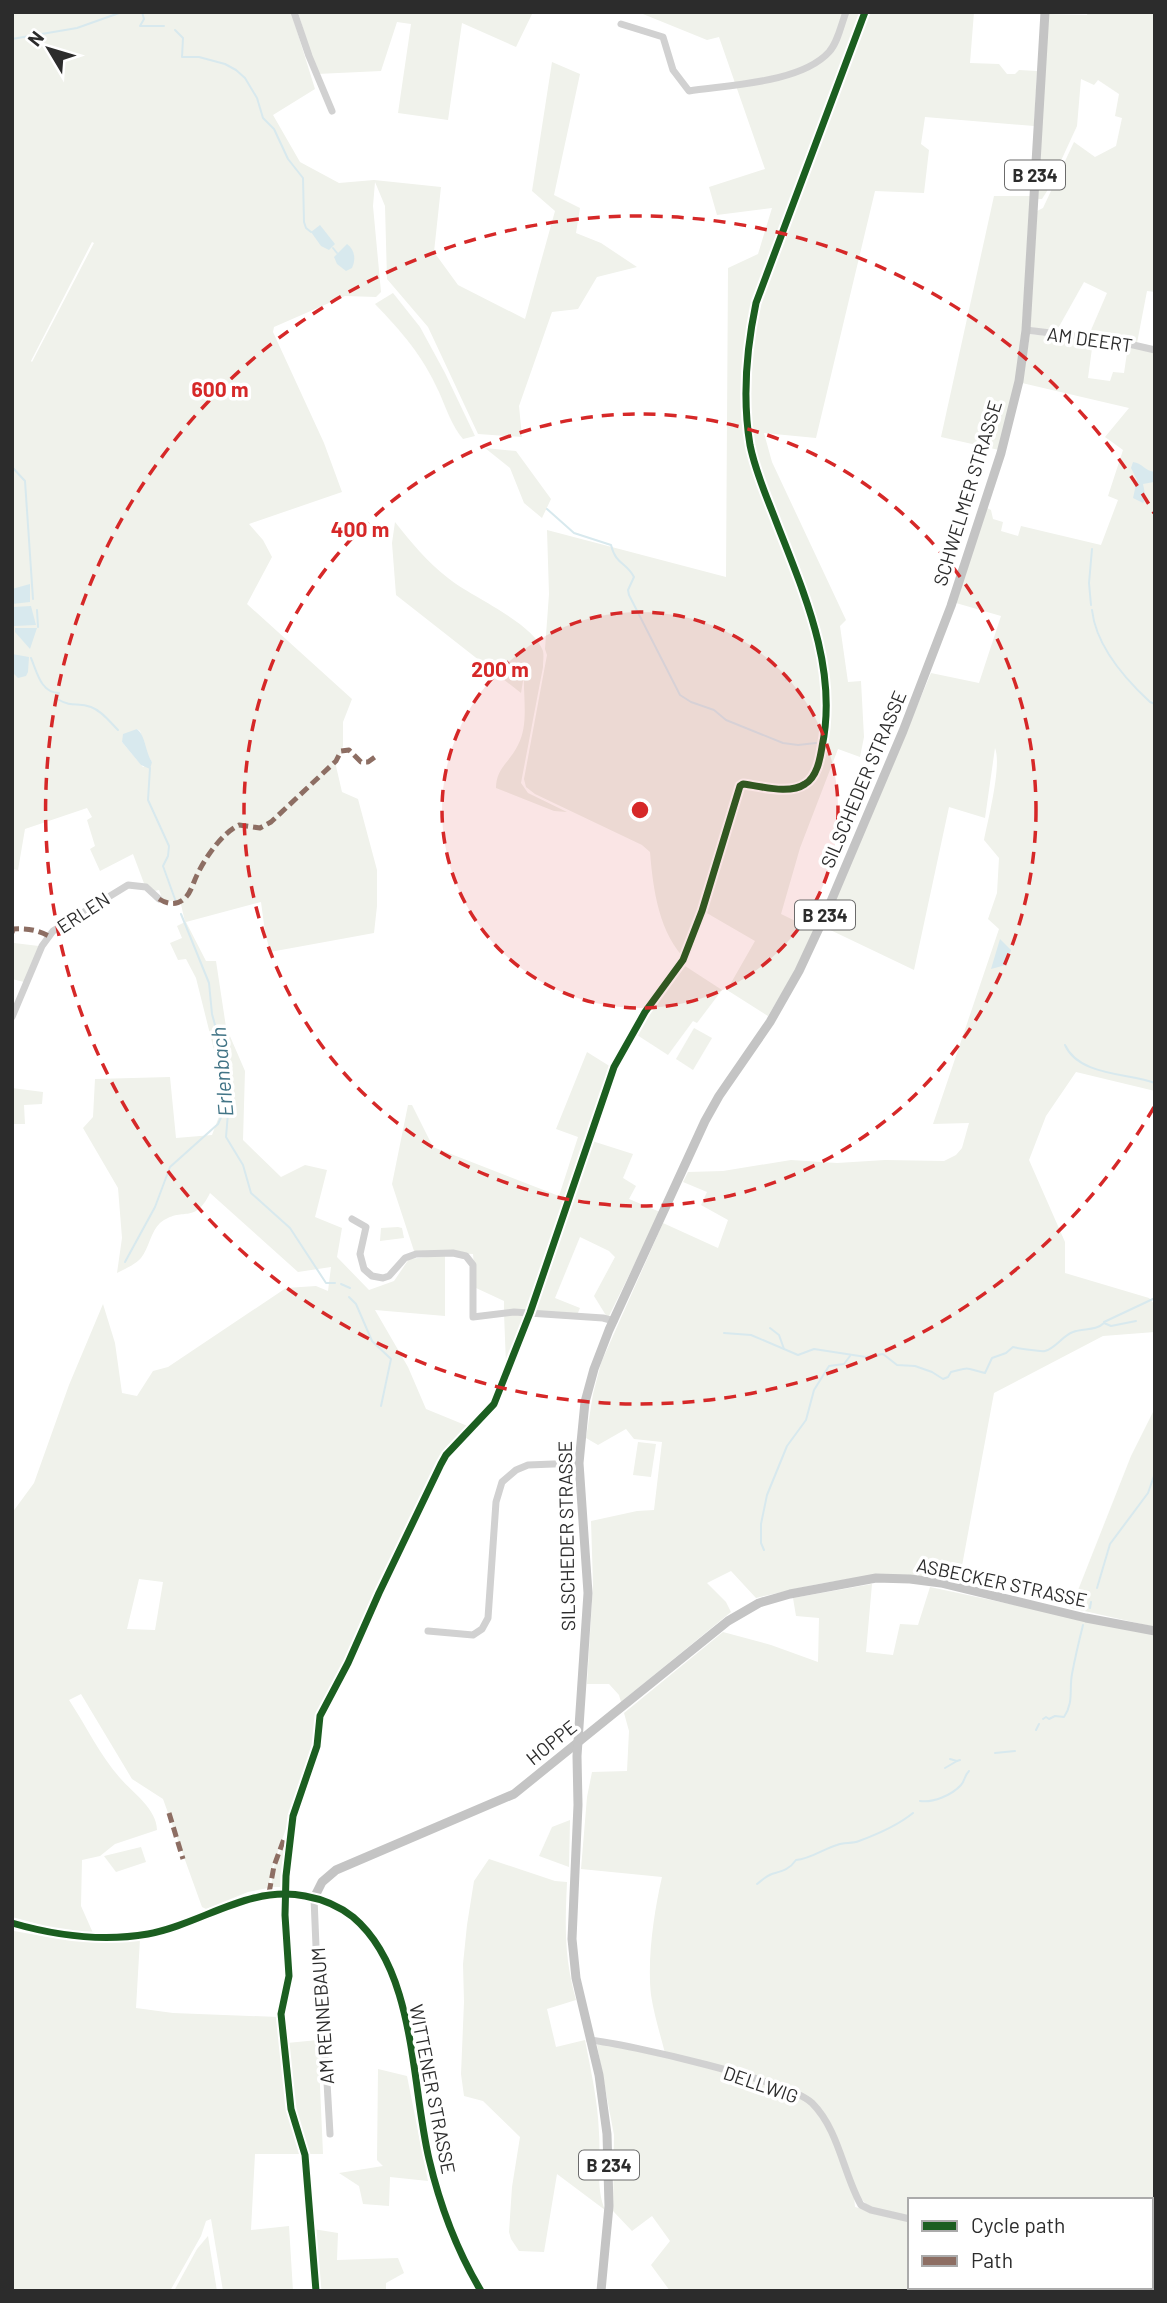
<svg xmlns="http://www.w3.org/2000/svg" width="1167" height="2303" viewBox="0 0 1167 2303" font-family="Barlow,sans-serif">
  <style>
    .green { fill: #f0f2eb; fill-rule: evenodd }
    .water { fill: #d8e9ee }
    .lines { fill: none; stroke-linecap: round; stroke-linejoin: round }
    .stream { stroke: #d8e9ee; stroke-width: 2 }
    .minor { stroke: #d1d1d1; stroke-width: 7 }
    .major { stroke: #c4c4c4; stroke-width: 9 }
    .quiet { stroke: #8d6e63; stroke-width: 5; stroke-dasharray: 10 5; stroke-linecap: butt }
    .cycleway-casing { stroke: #fff; stroke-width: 11 }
    .cycleway { stroke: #1b5e20; stroke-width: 7 }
    .ring { fill: none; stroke: #d62828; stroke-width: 3.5; stroke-dasharray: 12 9 }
    .labels { text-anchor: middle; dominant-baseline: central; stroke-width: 7; stroke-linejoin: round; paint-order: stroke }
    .shield { fill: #fff; stroke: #6b6b6b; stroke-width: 2 }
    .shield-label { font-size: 18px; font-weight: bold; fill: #2c2c2c }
    .street-label { font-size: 19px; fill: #2c2c2c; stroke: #fff }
    .water-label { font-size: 21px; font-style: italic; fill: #417486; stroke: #fff }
    .centre { fill: #d62828; stroke: #fff; stroke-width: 3.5 }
    .ring-label { font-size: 21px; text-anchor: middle; font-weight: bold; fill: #d62828; stroke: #fff; stroke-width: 7; stroke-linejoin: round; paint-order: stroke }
  </style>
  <rect width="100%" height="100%" fill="#fff"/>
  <g class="green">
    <path d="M12 12H291L315 89 273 115 300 162 339 183 374 180 441 187 434 252 458 285 525 319 555 211 532 191 552 62 580 74 554 195 580 208 576 233 601 243 637 267 597 277 578 309 552 312 519 406 522 437 478 434 428 327 387 279 385 206 375 182 373 206 381 292 376 297 345 296 274 327 273 332 324 443 342 492 249 524 263 540 272 557 247 604 352 699 343 722V746L336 766 342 792 358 799 377 870V906L374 933 270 952 265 932 261 902 186 922 206 961H216L226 1027 245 1071 243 1140 281 1177 305 1165 327 1170 315 1217 342 1228 337 1257 369 1290 394 1281 409 1259 445 1255V1316L375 1310 408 1367 426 1409 470 1427 444 1453 389 1563 355 1640 319 1709 321 1711 313 1751 273 1866 268 1888 248 1892 206 1909 202 1907 163 1799 132 1779 81 1694 69 1700C85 1724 101 1757 120 1778 133 1793 157 1809 157 1830L115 1844 100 1856 82 1860 81 1906 93 1933 60 1930 12 1917V1513L34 1483 69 1385 103 1304 115 1343 122 1393 137 1396 153 1371 168 1367 286 1288 316 1286 328 1291 331 1267 298 1272 210 1193C194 1226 183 1205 160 1223 151 1231 149 1248 141 1258 136 1264 125 1269 117 1273L122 1238 118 1188 83 1128 93 1117 95 1079 170 1077 176 1138 212 1135 226 1098 196 978 186 959 178 960 170 943 182 938 177 926 185 922 180 900 166 901 162 898 159 890 154 891 145 886 133 854 100 871 90 849 95 846 87 820 92 817 87 808 25 829 18 870 12 869ZM92 242 94 243 32 362 31 361ZM137 729 140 731 148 756 152 762 143 767 122 742ZM139 1579 163 1582 155 1630 127 1629Z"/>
    <path d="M298 12H533L516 47 462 23 448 120 398 113 411 24 397 22 381 71 317 74Z"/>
    <path d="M638 12H974L970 63 999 64 1007 74H1015L1019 70 1037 71 1034 126 925 117 921 144 929 150 924 193 875 191 816 438 764 433 772 462 846 620 840 626 848 682 861 681 864 737 860 757 838 749 800 848 781 914 814 930 795 971 768 1016 727 990 755 941 705 912 687 961C659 934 653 889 650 852L642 845 535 794 526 787 524 779 547 655 545 649 549 594 547 530 726 577 728 268 758 254 772 208 717 215 709 187 765 169 719 37 707 40Z"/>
    <path d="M1088 12H1155V292L1147 291 1137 343 1088 337 1107 293 1084 282 1056 332 1030 327 1037 211 1043 208 1074 142 1095 157 1116 146 1122 118 1115 116 1119 94 1098 80 1094 85 1081 79 1077 126 1047 191 1042 199H1037L1048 14 1087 15Z"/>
    <path d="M994 196H1030L1022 328 1016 377 999 450 941 437Z"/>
    <path d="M393 293 420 327 445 373 475 436 463 439C452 426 446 408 439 392 423 356 402 332 375 304Z"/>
    <path d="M1030 334 1093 341 1088 378 1110 381 1113 372 1124 373 1128 346 1155 352V1091L1076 1072 1046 1116 1029 1160 1065 1242V1273L1149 1298 1155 1305V1332L1103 1336 994 1393 959 1582C883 1568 828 1581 756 1598L731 1571 707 1583 726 1602 731 1612 621 1702 619 1695 609 1684H587L593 1584 591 1521 637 1511 654 1510 662 1442 634 1439 626 1429 598 1445 586 1438 593 1394 601 1363 663 1223 718 1248 728 1220 701 1205 707 1192 683 1182 688 1172 723 1171 791 1160 837 1163 885 1160 944 1161 956 1155 962 1148 969 1123 933 1124 999 929 988 919 997 893 999 858 984 840C988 820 1002 765 995 748L985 818 949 807 914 970 824 927 931 673 979 683 1001 616 956 603 987 508 991 510 993 519 1003 522 1001 531 1018 536 1021 526 1101 545 1118 500 1108 496 1123 450 1105 437 1129 408 1022 383Z"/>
    <path d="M485 448 516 451 551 499 542 518 524 503 510 468Z"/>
    <path d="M395 522C411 542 427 562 448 578 471 597 533 622 543 651 544 656 543 661 543 667L521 783 528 793 567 812 554 811 496 788C496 768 510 762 518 745 529 724 523 697 524 675L521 693 396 595 392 543Z"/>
    <path d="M14 943 39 946 24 982 12 979Z"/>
    <path d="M685 966 722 990 697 1023 693 1021 668 1055 634 1033 669 982Z"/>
    <path d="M694 1028 712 1038 693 1070 676 1059Z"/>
    <path d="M587 1052 611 1067 528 1311 504 1310V1301L476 1288 473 1254 414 1251 392 1184 408 1105H412L433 1147 559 1196 578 1137 556 1129Z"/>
    <path d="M12 1088 43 1092 42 1104 24 1105 25 1124H12Z"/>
    <path d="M589 1140 633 1154 623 1178 636 1186 629 1199 660 1212 609 1316 607 1317 594 1296 615 1257 609 1251 580 1237 555 1298 580 1308 577 1315 532 1311Z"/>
    <path d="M398 1227 402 1228 404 1238 380 1241 381 1228Z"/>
    <path d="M504 1313 527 1314 506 1364Z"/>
    <path d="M1155 1408V1627L1071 1608 1131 1456Z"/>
    <path d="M638 1442 656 1444 651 1477 633 1475Z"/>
    <path d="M872 1584 866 1652 893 1655 900 1624 918 1625 930 1587 1155 1635V2291H1062L1058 2287H1151V2200H910V2218C880 2210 868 2214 853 2186L855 2207 910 2221V2287H982L980 2291H670L651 2265 670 2241 652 2216 632 2231 613 2211 614 2135 597 2045 598 2043 665 2053C660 2034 654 2014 651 1995 647 1959 654 1912 662 1877L581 1869 587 1797 592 1772 627 1771 629 1731 624 1713 723 1632 771 1645 818 1662 819 1618 796 1616 793 1598Z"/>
    <path d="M570 1820 569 1867 539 1856 552 1827Z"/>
    <path d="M291 1825 283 1887H271L274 1866Z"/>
    <path d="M141 1847 146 1862 116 1872 104 1856Z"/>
    <path d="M489 1859 555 1881 567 1882C565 1927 564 1957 576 2000L547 2009 556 2047 585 2040C591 2071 598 2102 599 2133 601 2158 595 2187 605 2210L557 2174 544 2252 519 2251 511 2239 509 2232 512 2187 520 2137 483 2101 464 2096 461 2074 464 2002 463 1964 467 1925 474 1881Z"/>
    <path d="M14 1931C57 1939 96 1946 140 1939L136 2008 173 2013 279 2017 289 2110 302 2154H255L251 2230 289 2226 293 2291H223L211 2219 206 2221 201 2236 170 2291H12Z"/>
    <path d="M318 2040 323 2154H306L301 2129 293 2109 287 2043Z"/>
    <path d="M378 2069 407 2076 428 2181 390 2177 389 2206 363 2204 359 2186 339 2173 383 2166 377 2160Z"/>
    <path d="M313 2229 338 2233 337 2260 398 2258 404 2273 386 2283V2291H318Z"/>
    <path d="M208 2236 217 2291H174L197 2249Z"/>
  </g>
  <g class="water">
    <path d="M320 225 335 244 329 250 321 246 311 232Z"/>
    <path d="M347 244C355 250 356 259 352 268L346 271 337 264 334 257Z"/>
    <path d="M1133 462C1142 463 1145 471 1155 472L1154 482 1143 484 1146 499 1143 503 1133 498 1137 480 1131 468Z"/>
    <path d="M30 584V602L12 604V589Z"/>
    <path d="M31 606 36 625 14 626 13 607Z"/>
    <path d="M15 628H37L30 649 15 632Z"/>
    <path d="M12 654 29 657 28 672 26 676 18 678 12 672Z"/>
    <path d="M137 729C146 736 145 752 152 762L150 769 141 765 122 742 123 734Z"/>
    <path d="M1000 939 1011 950 1006 965 991 969Z"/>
  </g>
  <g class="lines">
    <g class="stream">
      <path d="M142 12 144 19 140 26H164"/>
      <path d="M175 30 183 38 182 57H199L225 64 236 70 245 78 257 98 263 118 274 129 288 159 303 178 304 222 306 228 311 232"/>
      <path d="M12 39 77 28 122 12"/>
      <path d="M333 248 337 253"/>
      <path d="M12 467 25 481 33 599"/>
      <path d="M547 509 574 533 611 545C616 565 626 562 634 577L628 590 629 595 680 695 691 702 714 710 726 720 783 743 798 745 816 743"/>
      <path d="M1091 605 1089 583 1092 549"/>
      <path d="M37 610 38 627"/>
      <path d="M1092 610C1096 646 1124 678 1150 702L1155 704"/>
      <path d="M31 658C37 672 41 693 59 693L57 699C73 708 77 702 91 707 102 711 110 722 118 730"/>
      <path d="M786 680 787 675"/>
      <path d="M150 768 148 800 169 846 168 856 163 866 176 902"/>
      <path d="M181 914 209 983 212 1014 224 1058 229 1101 226 1137 243 1165 251 1193 290 1228 326 1283H335"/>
      <path d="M1065 1045C1079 1076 1128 1073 1155 1083"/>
      <path d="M125 1262 155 1207 170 1167 218 1124 227 1104"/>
      <path d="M341 1284 350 1288"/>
      <path d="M349 1297 356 1304 372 1341 391 1359 381 1406"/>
      <path d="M1154 1318H1155"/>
      <path d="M1104 1322 1155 1298"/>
      <path d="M770 1328 779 1335 784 1349"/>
      <path d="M724 1333 751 1335 798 1355 814 1349 866 1357 883 1354 897 1365 915 1366 932 1372 943 1379 948 1377 951 1372C971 1366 967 1369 985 1373L992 1358 1006 1353 1013 1347C1017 1348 1041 1352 1045 1351 1056 1348 1062 1336 1073 1332 1083 1328 1096 1331 1104 1323L1111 1326 1136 1321"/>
      <path d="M764 1550 761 1543V1524L767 1495 787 1446 806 1420 814 1390 829 1366 844 1364 850 1356"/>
      <path d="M1097 1588 1110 1544 1148 1493 1155 1473"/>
      <path d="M1090 1608 1091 1602"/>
      <path d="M1043 1719 1046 1717 1049 1719 1055 1716 1064 1717C1074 1702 1069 1690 1072 1674 1075 1658 1079 1641 1083 1625"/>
      <path d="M1036 1730 1039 1724"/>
      <path d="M995 1753 1015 1751"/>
      <path d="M950 1759 957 1761 960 1760"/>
      <path d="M945 1768 957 1761"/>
      <path d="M920 1801C933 1803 952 1795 961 1785 965 1781 964 1776 969 1771"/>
      <path d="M757 1884C761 1881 766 1876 772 1874 782 1871 789 1870 796 1860 811 1859 823 1849 837 1845 844 1842 852 1844 859 1841 878 1834 897 1826 913 1813"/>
    </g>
    <g class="minor">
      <path d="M294 12 309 56 332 111"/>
      <path d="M621 24 663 37 673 70 689 91C728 85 801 83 829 52 838 42 841 25 846 12"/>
      <path d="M1026 330 1116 341 1155 350"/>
      <path d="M12 1017 42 946 53 931 128 885 146 887 159 899"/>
      <path d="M352 1219 366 1227 360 1254 364 1269 372 1276 383 1278 389 1276 405 1258 416 1254 453 1253 466 1256 473 1265V1317L514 1312 603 1318 614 1321"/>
      <path d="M428 1631 473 1635 482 1629 488 1618 496 1502 502 1482 516 1470 528 1465 579 1463"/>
      <path d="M314 1898 318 1995 326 2065 330 2134"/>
      <path d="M590 2040C627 2044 790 2081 812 2103 839 2130 843 2173 861 2205L871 2210 910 2219"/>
      <path d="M1015 2291 1017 2287"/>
    </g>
    <g class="major">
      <path d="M314 1898 322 1882 336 1870 514 1794 728 1621 759 1603 790 1594 876 1578 910 1579 941 1583 1086 1618 1155 1631"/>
      <path d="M12 1923C57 1936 102 1942 148 1934 202 1924 248 1885 305 1896 322 1899 339 1906 353 1917 416 1970 411 2083 429 2159 440 2206 456 2249 481 2291"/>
      <path d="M601 2291 609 2206 607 2134 599 2075 576 1978 572 1939 578 1805 577 1756 588 1593 579 1463 585 1402 594 1369 609 1330 705 1121 719 1096 770 1022 799 971 826 913 903 731 951 606 1001 453 1019 381 1026 330 1045 12"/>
    </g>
    <g class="quiet">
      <path d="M159 899C167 904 176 906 184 899 191 893 193 883 197 875 205 858 222 833 239 825L260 828 271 822 336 761 341 751 349 750 361 762H368L375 757"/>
      <path d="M12 933 13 929C27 928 37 930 49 936"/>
      <path d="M169 1813 183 1859"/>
      <path d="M269 1893 274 1866 284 1839"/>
    </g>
    <defs>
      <g id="cycleway">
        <path d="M12 1923C57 1936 102 1942 148 1934 202 1924 248 1885 305 1896 322 1899 339 1906 353 1917 416 1970 411 2083 429 2159 440 2206 456 2249 481 2291"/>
        <path d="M316 2291 305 2155 291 2109 281 2014 289 1976 285 1915 286 1876 293 1816 317 1746 320 1716 348 1663 379 1593 441 1464 446 1455 494 1404 530 1313 614 1067 645 1012 683 960 702 911 740 786 743 784C761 786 789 795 805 784 817 777 820 759 822 747 839 667 802 589 774 516 765 493 755 470 750 445 742 397 746 351 756 303L865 12"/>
      </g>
    </defs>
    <use href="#cycleway" class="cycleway-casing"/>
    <use href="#cycleway" class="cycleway"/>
  </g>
  <circle cx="640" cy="810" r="198" fill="#d62828" fill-opacity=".12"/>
  <g class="ring">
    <circle cx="640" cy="810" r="198"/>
    <circle cx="640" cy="810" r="396"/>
    <path d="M1154 1107A594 594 0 1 1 1154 513"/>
  </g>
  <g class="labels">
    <g class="shield">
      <rect x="1005" y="160.5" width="60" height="29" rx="5"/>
      <rect x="795" y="900.5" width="60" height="29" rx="5"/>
      <rect x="579" y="2150.5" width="60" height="29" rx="5"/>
    </g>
    <g class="shield-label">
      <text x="1035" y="175">B 234</text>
      <text x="825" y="915">B 234</text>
      <text x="609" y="2165">B 234</text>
    </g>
    <g class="street-label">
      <text transform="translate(1090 339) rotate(8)">AM DEERT</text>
      <text transform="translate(967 493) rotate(-73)">SCHWELMER STRASSE</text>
      <text transform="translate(863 779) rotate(-67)">SILSCHEDER STRASSE</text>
      <text transform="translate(83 912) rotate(-33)">ERLEN</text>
      <text transform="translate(566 1536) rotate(-91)">SILSCHEDER STRASSE</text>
      <text transform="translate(1002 1582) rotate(12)">ASBECKER STRASSE</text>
      <text transform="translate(551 1742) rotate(-39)">HOPPE</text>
      <text transform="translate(322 2016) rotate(-94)">AM RENNEBAUM</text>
      <text transform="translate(761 2084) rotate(19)">DELLWIG</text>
      <text transform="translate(433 2089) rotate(79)">WITTENER STRASSE</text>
    </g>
    <g class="water-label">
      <text transform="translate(221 1072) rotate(-95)">Erlenbach</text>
    </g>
  </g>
  <circle cx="640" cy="810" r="10" class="centre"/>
  <g class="ring-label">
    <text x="220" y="397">600 m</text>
    <text x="360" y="537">400 m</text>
    <text x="500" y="677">200 m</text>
  </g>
  <rect width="1167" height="2303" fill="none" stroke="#2c2c2c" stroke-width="28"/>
  <rect x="908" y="2198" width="245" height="91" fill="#ffffff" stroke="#ababab" stroke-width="2"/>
  <rect x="922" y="2221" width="35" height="10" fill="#1b5e20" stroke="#ababab" stroke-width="2"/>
  <text x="971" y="2233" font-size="21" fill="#2c2c2c">Cycle path</text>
  <rect x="922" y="2256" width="35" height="10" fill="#8d6e63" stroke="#ababab" stroke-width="2"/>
  <text x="971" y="2268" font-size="21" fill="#2c2c2c">Path</text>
  <g transform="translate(49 49) rotate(308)" stroke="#ffffff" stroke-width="5" paint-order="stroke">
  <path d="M0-5L12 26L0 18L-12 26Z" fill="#2c2c2c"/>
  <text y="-10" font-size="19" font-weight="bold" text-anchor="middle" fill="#2c2c2c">N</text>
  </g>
</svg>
